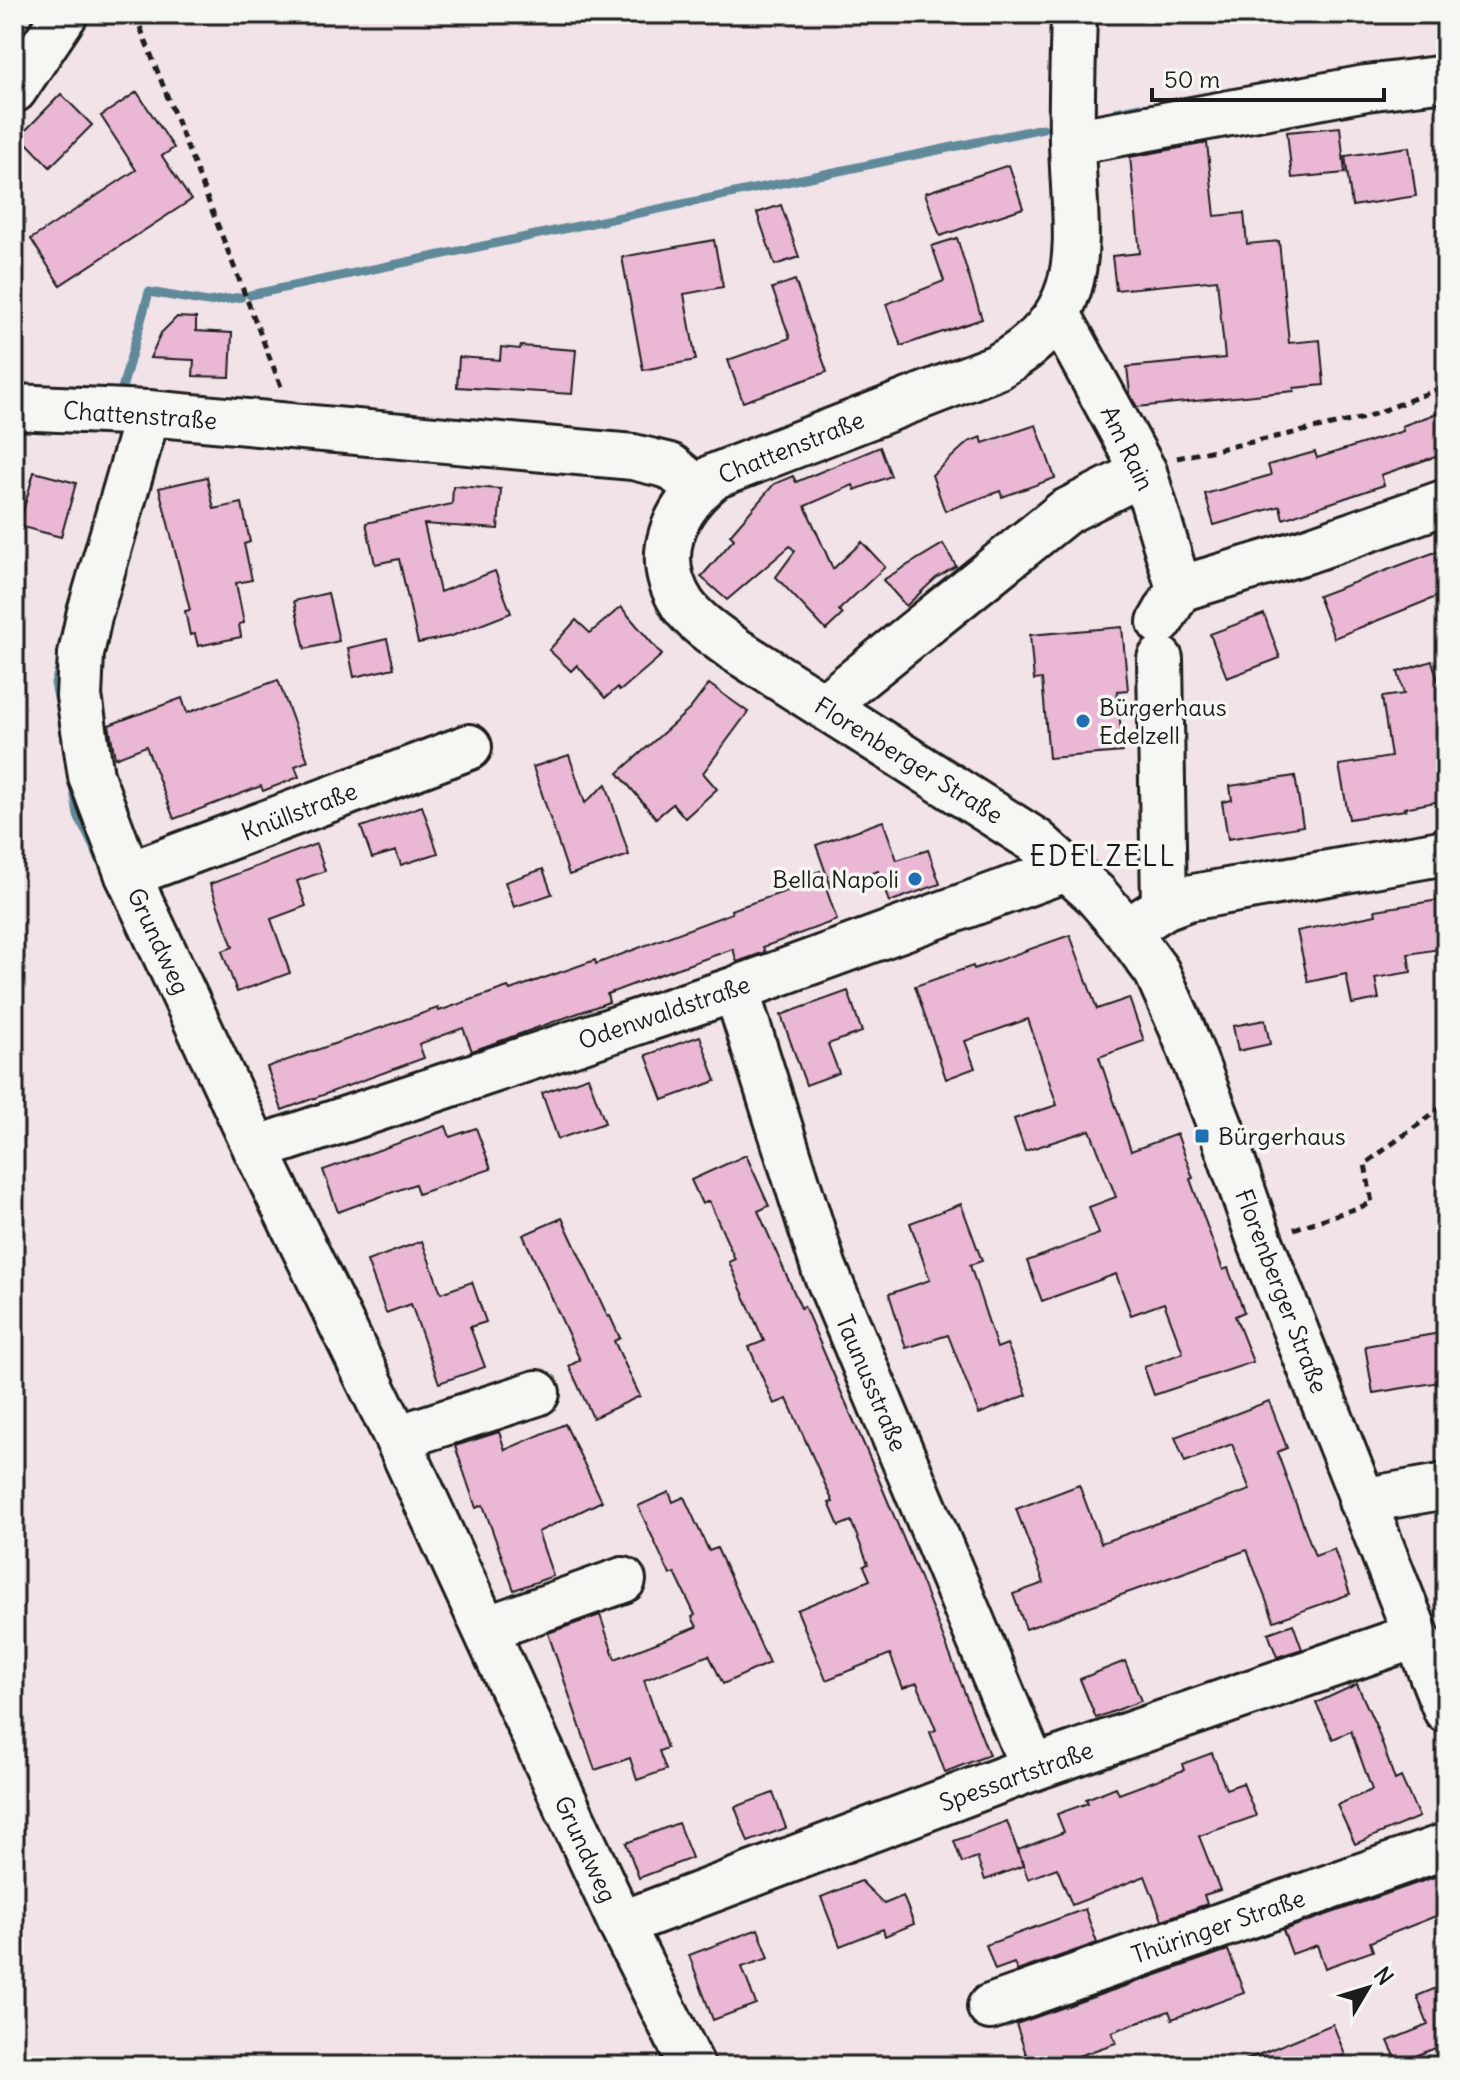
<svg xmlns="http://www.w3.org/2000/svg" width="1460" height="2080" viewBox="0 0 1460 2080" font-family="Delius,sans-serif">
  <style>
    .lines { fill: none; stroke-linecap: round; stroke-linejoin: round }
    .stream { stroke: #608a9a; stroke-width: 9 }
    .building { fill: #eab7d5; stroke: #1c1c1c; stroke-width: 2 }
    .minor-casing { stroke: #1c1c1c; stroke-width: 50 }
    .path { stroke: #1c1c1c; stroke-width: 5; stroke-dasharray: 8 6; stroke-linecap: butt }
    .minor { stroke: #f6f6f2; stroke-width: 44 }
    .poi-dot { fill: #1f6fb2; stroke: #f6f6f2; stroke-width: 3 }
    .labels { text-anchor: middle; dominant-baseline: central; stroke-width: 7; stroke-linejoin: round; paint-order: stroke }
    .street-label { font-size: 24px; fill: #1c1c1c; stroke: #f6f6f2 }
    .poi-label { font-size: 24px; fill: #1c1c1c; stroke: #f6f6f2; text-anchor: start }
    .quarter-label { font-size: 28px; letter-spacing: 2px; fill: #1c1c1c; stroke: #f6f6f2 }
  </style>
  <rect width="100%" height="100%" fill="#f2e3e9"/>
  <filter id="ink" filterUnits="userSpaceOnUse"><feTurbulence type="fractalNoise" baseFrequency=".0125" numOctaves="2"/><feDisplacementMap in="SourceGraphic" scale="16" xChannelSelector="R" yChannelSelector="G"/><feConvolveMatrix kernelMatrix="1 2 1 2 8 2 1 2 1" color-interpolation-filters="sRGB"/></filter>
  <g filter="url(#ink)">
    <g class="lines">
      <g class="stream">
        <path d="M1116 112 1140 107"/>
        <path d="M250 295 1043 128"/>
        <path d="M121 392 149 292 208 302 241 297"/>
        <path d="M59 703 55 683 61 663"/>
        <path d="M73 784 78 815 102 864"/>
      </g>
    </g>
    <g class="building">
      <path d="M137 92 174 148 162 156 191 200 60 285 31 239 136 170 101 116Z"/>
      <path d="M61 94 92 125 50 167 20 136Z"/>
      <path d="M1340 127 1345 173 1292 178 1287 132Z"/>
      <path d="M1207 143 1215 216 1244 213 1247 244 1279 241 1289 343 1320 340 1324 385 1294 388V391L1137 407 1130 394 1127 367 1225 358 1217 280 1116 290 1112 256 1140 253 1130 157Z"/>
      <path d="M1409 147 1416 196 1352 206 1345 156Z"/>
      <path d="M1009 165 1023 208 940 236 925 193Z"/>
      <path d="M781 205 799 257 775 265 757 213Z"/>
      <path d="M957 238 982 319 901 346 886 304 944 281 932 246Z"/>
      <path d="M714 240 723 287 684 294 696 360 643 370 622 257Z"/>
      <path d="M795 280 827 372 743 402 728 360 790 338 772 288Z"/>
      <path d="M177 317 196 318V331L232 333 230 377 193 376 194 360 150 358 161 333Z"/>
      <path d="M521 346 576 350 572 394 457 387 459 357 500 360 501 347 520 349Z"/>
      <path d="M1446 410V453L1381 475 1384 485 1283 519 1280 506 1214 525 1205 494 1271 475 1268 465 1315 452 1317 458 1403 431 1402 426Z"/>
      <path d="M1036 425 1055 478 1002 497 1000 491 945 511 932 475 968 442 981 437 983 443Z"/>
      <path d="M880 447 891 476 855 490 853 485 805 506 833 569 862 542 885 567 839 610 843 614 826 630 776 577 795 551 790 546 727 600 701 577 734 539 730 535 774 484 793 476 796 482Z"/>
      <path d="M34 472 76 483 61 537 19 526Z"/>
      <path d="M207 477 214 509 242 503 250 542 244 544 252 580 236 583 244 623 239 624 241 637 198 646 195 634 190 635 185 611 190 610 159 488Z"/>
      <path d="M453 486 501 489 498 529 424 524 440 592 495 571 511 613 452 636 418 643 399 559 375 564 366 523 452 504Z"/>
      <path d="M943 544 956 566 936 578 906 606 883 580Z"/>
      <path d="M1446 548V593L1334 638 1318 596Z"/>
      <path d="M328 593 339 641 305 649 294 601Z"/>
      <path d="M621 607 662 655 620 691 617 688 605 698 577 665 571 671 549 650 576 620 590 633Z"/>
      <path d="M1264 614 1280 658 1227 678 1210 634Z"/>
      <path d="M1122 627 1128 690 1117 691 1123 752 1049 758 1042 679 1034 680 1030 635Z"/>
      <path d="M387 639 394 668 354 677 348 648Z"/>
      <path d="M1432 661 1438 680 1446 677V800L1404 808 1405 810 1349 819 1339 765 1391 757 1382 697 1404 694 1398 672Z"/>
      <path d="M278 680 308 761 295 766 299 777 263 791 261 786 174 819 146 746 115 758 109 725 182 698 187 713Z"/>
      <path d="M709 684 748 712 703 773 717 789 685 818 673 804 656 818 618 773 690 709Z"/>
      <path d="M569 755 585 803 606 784 629 855 569 875 533 767Z"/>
      <path d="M1295 776 1303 826 1228 839 1222 802 1232 800 1230 786Z"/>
      <path d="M422 806 438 853 401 865 396 851 372 858 361 827Z"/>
      <path d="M883 821 897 860 928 850 940 884 889 902 878 871 831 887 816 845Z"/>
      <path d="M316 844 325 871 297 881 306 906 271 919 290 973 237 992 222 951 233 947 210 884Z"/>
      <path d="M543 869 552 894 514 907 505 882Z"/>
      <path d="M820 871 837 920 763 947 765 952 737 962 733 949 658 975 607 994 609 1002 472 1051 463 1028 419 1044 424 1058 282 1110 267 1067 438 1008 439 1011 508 987 510 990 595 960 596 964 732 913 731 910 787 891 784 884Z"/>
      <path d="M1446 899V948L1408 954 1411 972 1375 978 1379 999 1352 1004 1346 974 1308 982 1297 931 1376 915 1375 910Z"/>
      <path d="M1070 935 1097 1009 1129 998 1144 1041 1099 1057 1131 1151 1177 1134 1193 1178 1190 1179 1223 1270 1228 1268 1244 1312 1235 1316 1253 1362 1154 1395 1144 1367 1183 1353 1164 1303 1131 1315 1116 1274 1042 1301 1027 1261 1099 1234 1089 1207 1116 1197 1090 1130 1025 1151 1014 1119 1057 1105 1028 1019 965 1041 975 1068 946 1079 915 986 973 966 974 969Z"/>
      <path d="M848 991 862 1032 828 1044 839 1073 806 1085 781 1015Z"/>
      <path d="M1265 1020 1270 1044 1238 1051 1233 1026Z"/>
      <path d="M700 1036 716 1081 663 1100 646 1055Z"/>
      <path d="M588 1077 605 1123 558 1139 542 1093Z"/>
      <path d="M446 1126 450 1137 476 1128 491 1169 418 1194 415 1184 338 1212 323 1170Z"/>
      <path d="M746 1155 769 1206 758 1211 801 1308 804 1306 871 1461 920 1578 989 1755 945 1772 930 1732 936 1730 917 1683 903 1688 890 1654 826 1680 797 1610 870 1580 864 1566 868 1564 851 1521 839 1526 829 1503 833 1502 787 1399 774 1404 749 1347 764 1341 729 1262 735 1259 709 1201 702 1204 691 1180Z"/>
      <path d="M961 1204 982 1261 970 1265 997 1348 1007 1344 1027 1395 979 1414 948 1335 906 1348 889 1294 930 1280 910 1223Z"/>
      <path d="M562 1218 608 1317 610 1316 620 1338 614 1341 640 1396 593 1418 569 1366 580 1360 523 1235Z"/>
      <path d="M422 1241 441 1293 472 1282 486 1322 470 1327 485 1367 439 1383 411 1304 386 1313 367 1261Z"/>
      <path d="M1446 1332V1381L1373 1393 1365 1346Z"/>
      <path d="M1269 1401 1287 1448 1277 1452 1315 1556 1334 1549 1350 1594 1274 1621 1247 1550 1026 1629 1013 1594 1044 1583 1016 1509 1079 1485 1101 1543 1250 1490 1232 1444 1185 1462 1175 1437Z"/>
      <path d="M565 1424 602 1501 538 1532 553 1576 514 1590 483 1505 476 1508 455 1446 499 1432 505 1450Z"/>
      <path d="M669 1492 673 1502 684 1497 709 1551 717 1548 769 1663 723 1684 709 1655 644 1680 667 1748 659 1751 666 1770 637 1780 630 1758 595 1770 548 1633 600 1615 615 1659 697 1627 692 1617 695 1615 675 1573 670 1575 638 1506Z"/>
      <path d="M1293 1624 1302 1649 1277 1657 1268 1633Z"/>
      <path d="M1125 1661 1141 1701 1096 1718 1080 1679Z"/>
      <path d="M1357 1684 1376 1726 1395 1780 1401 1777 1419 1817 1355 1844 1337 1805 1372 1790 1351 1731 1333 1739 1316 1703Z"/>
      <path d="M1212 1753 1226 1789 1243 1783 1256 1816 1199 1836 1220 1890 1204 1895 1207 1904 1162 1920 1145 1876 1072 1905 1057 1868 1028 1879 1018 1850 1064 1832 1057 1814 1088 1803 1086 1799 1116 1787 1119 1794 1184 1770 1182 1764Z"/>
      <path d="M773 1793 786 1828 748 1842 735 1807Z"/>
      <path d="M1007 1821 1023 1866 985 1880 977 1857 962 1863 954 1841Z"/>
      <path d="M678 1823 692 1858 639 1878 626 1843Z"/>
      <path d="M1446 1873V1912L1370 1942 1373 1951 1325 1968 1317 1945 1292 1954 1283 1930Z"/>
      <path d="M861 1881 884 1904 903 1896 914 1924 885 1936 883 1929 840 1946 821 1897Z"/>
      <path d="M1085 1909 1097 1943 1017 1971 1014 1963 995 1970 986 1945Z"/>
      <path d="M758 1929 769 1958 742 1967 756 2004 713 2020 689 1955Z"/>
      <path d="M1228 1950 1244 1993 1172 2019 1169 2011 1112 2032 1116 2043 1064 2061 1065 2066H1030L1016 2024Z"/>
      <path d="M1446 1984V2066L1438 2047 1398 2063 1388 2041 1428 2025 1417 1996Z"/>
      <path d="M1333 2024 1345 2055 1318 2066H1231Z"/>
    </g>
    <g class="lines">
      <defs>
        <g id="minor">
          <path d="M1074 14C1073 57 1071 100 1072 142 1074 240 1098 311 997 367L715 476C674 508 651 556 683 605 696 623 717 636 734 649L1036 841 1095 894 1127 931 1157 972 1181 1026 1222 1131 1260 1241 1446 1710"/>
          <path d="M14 90 65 14"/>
          <path d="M1072 142 1366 88 1446 78"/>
          <path d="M1058 314 1144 472 1179 589 1306 551 1446 502"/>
          <path d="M14 407 148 413 633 457 670 466 698 489"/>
          <path d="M148 413 89 616 81 654 79 696 91 776 128 875 256 1149 397 1438 621 1924 692 2066"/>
          <path d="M1160 622 1179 589"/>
          <path d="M1160 659 1164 907"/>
          <path d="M824 706 1065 512 1144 472"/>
          <path d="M128 875 469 747"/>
          <path d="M1127 931 1164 907 1188 898 1446 852"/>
          <path d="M736 989 824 1268 1033 1768"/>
          <path d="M256 1149 736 989 1069 868"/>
          <path d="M397 1438 537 1393"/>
          <path d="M1361 1501 1446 1486"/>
          <path d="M486 1629 623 1580"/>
          <path d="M621 1924 1033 1768 1415 1636"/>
          <path d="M990 2007 1446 1846"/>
        </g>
      </defs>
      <use href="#minor" class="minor-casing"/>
      <g class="path">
        <path d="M135 14 282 389"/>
        <path d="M1177 458 1364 418 1446 386"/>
        <path d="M1294 1229 1372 1203 1365 1164 1446 1104"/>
      </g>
      <use href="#minor" class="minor"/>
    </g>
  </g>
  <g class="poi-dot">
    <circle cx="1083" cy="721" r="8"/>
    <circle cx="915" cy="879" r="8"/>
    <rect x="1194" y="1128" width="16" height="16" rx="4"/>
  </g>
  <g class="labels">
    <g class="street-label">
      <text transform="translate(140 415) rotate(4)">Chattenstraße</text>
      <text transform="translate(791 447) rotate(-22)">Chattenstraße</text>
      <text transform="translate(1128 448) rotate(64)">Am Rain</text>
      <text transform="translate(909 760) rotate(32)">Florenberger Straße</text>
      <text transform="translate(299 811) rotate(-21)">Knüllstraße</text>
      <text transform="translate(159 941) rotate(65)">Grundweg</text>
      <text transform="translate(664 1012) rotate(-19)">Odenwaldstraße</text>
      <text transform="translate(1282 1291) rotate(69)">Florenberger Straße</text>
      <text transform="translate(872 1383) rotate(67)">Taunusstraße</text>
      <text transform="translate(1016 1776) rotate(-20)">Spessartstraße</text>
      <text transform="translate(586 1849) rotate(65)">Grundweg</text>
      <text transform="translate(1218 1926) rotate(-19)">Thüringer Straße</text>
    </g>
    <g class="poi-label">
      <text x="1099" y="707">Bürgerhaus<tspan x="1099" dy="28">Edelzell</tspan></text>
      <text x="899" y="879" text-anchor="end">Bella Napoli</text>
      <text x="1218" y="1136">Bürgerhaus</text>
    </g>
    <g class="quarter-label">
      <text x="1103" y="856">EDELZELL</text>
    </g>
  </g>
  <rect width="1460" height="2080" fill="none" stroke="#f6f6f2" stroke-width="48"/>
  <rect x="24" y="24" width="1412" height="2032" fill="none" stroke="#1c1c1c" stroke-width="3" filter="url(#ink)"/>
  <g transform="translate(1368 1988) rotate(52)" stroke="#f6f6f2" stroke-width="6" paint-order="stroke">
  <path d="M0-6L14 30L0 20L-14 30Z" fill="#1c1c1c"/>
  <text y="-12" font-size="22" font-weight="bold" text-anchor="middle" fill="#1c1c1c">N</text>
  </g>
  <path d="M1152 88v12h232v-12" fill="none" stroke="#1c1c1c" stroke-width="4"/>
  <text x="1164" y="88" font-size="24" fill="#1c1c1c" stroke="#f6f6f2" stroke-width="6" paint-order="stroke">50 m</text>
</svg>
